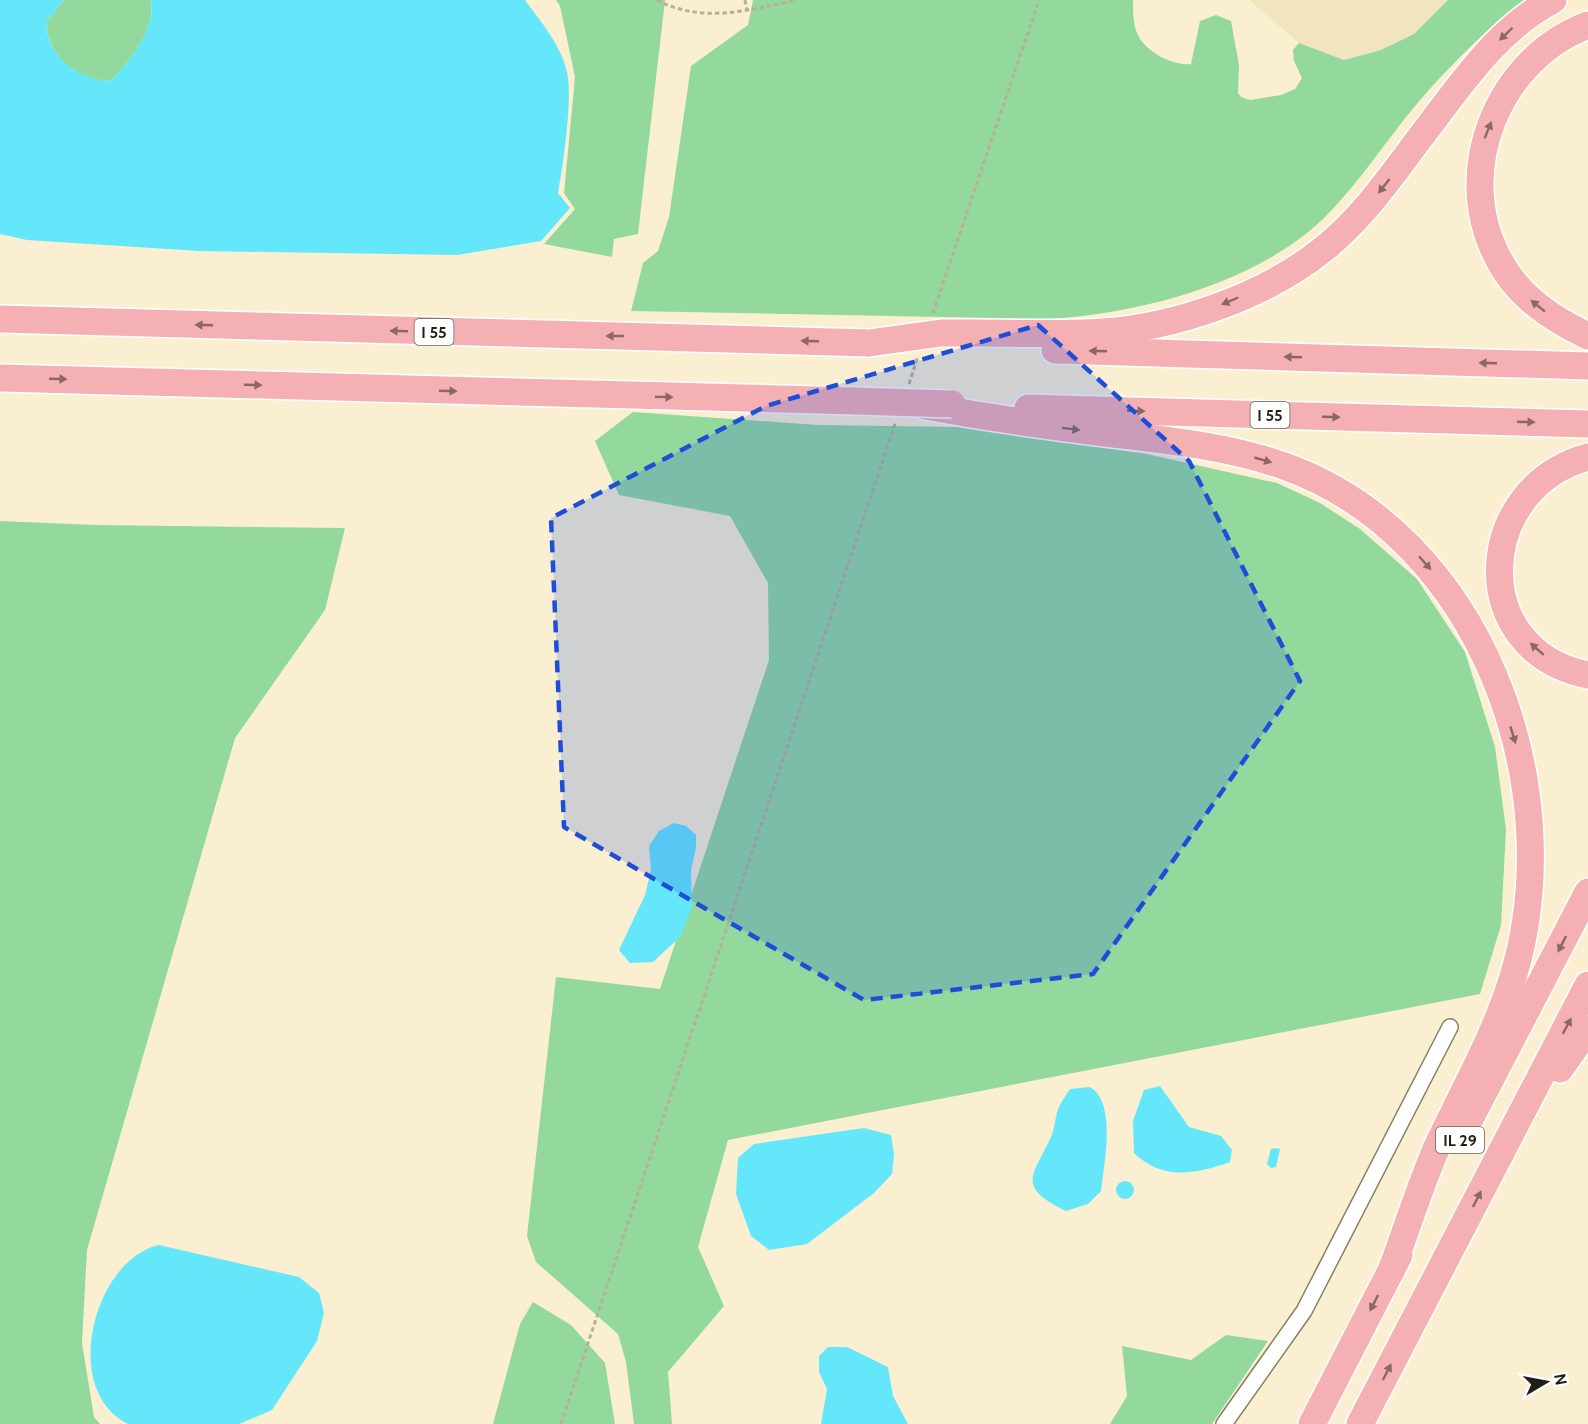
<svg xmlns="http://www.w3.org/2000/svg" width="1588" height="1424" viewBox="0 0 1588 1424" font-family="Cabin,sans-serif">
  <style>
    .built { fill: #f1e5bf }
    .green { fill: #93d99e }
    .water { fill: #64e7fa }
    .lines { fill: none; stroke-linecap: round; stroke-linejoin: round }
    .street-casing { stroke: #877f63; stroke-width: 18 }
    .highway-casing { stroke: #fff; stroke-width: 30 }
    .path { stroke: #b7af96; stroke-width: 3; stroke-dasharray: 4.5 3; stroke-linecap: butt }
    .street { stroke: #fff; stroke-width: 15 }
    .highway { stroke: #f5b0b3; stroke-width: 27 }
    .highway-bridge-casing { stroke: #fff; stroke-width: 30; stroke-linecap: butt }
    .highway-bridge { stroke: #f5b0b3; stroke-width: 27 }
    .oneway { fill: #8c6763 }
    .marked { fill: #1d4ed8; fill-opacity: 0.2; stroke: #1d4ed8; stroke-width: 4.5; stroke-dasharray: 12 8; stroke-linejoin: round }
    .labels { text-anchor: middle; dominant-baseline: central; stroke-width: 4.5; stroke-linejoin: round; paint-order: stroke }
    .shield { fill: #fff; stroke: #64625a; stroke-width: 1.5 }
    .shield-label { font-size: 16px; font-weight: bold; fill: #221e13 }
  </style>
  <rect width="100%" height="100%" fill="#faf0d1"/>
  <path class="built" d="M1249 0H1448L1414 34 1381 50 1344 60 1299 43Z"/>
  <g class="green">
    <path d="M64 0H150C159 27 127 63 111 81 76 79 49 59 46 22Z"/>
    <path d="M556 0H665L638 234 614 239 612 257 544 244 575 209 564 193 575 77 560 6Z"/>
    <path d="M753 0H1133C1133 11 1133 23 1137 33 1144 51 1172 66 1191 64L1200 21 1216 15 1231 21 1239 65 1238 93 1241 97 1250 100 1281 95 1295 89 1302 78 1294 61 1293 50 1299 43 1344 60 1381 50 1414 34 1448 0H1524C1480 34 1430 85 1396 130 1373 160 1351 191 1324 218 1255 284 1139 314 1046 319L631 311 643 263 658 251 669 217 691 66 748 25Z"/>
    <path d="M633 412 818 425 957 427 1147 454 1277 483 1320 503 1360 529 1417 579 1465 652 1495 747 1506 829 1501 925 1480 994 728 1140 698 1247 724 1306 668 1372 672 1424H634L626 1362 618 1334 536 1262 527 1236 556 977 660 989 769 660 768 583 730 516 619 495 595 441Z"/>
    <path d="M0 521 96 525 345 528 325 610 235 738 87 1250 82 1343 94 1417 100 1424H0Z"/>
    <path d="M533 1302 571 1325 605 1363 615 1424H493L520 1324Z"/>
    <path d="M1226 1335 1268 1341 1212 1424H1110L1127 1396 1122 1346 1191 1360Z"/>
  </g>
  <g class="water">
    <path d="M0 0H64L46 22C48 58 77 79 111 81 127 64 159 26 150 0H525C541 22 561 45 567 72 573 98 563 165 558 193L570 208 541 241 457 255 199 251 27 240 0 234Z"/>
    <path d="M674 823 686 826 696 835V848L691 870 692 907 680 937 653 962 630 963 619 950 645 895 651 870 649 846 659 831Z"/>
    <path d="M1160 1086 1189 1127 1221 1136 1232 1150 1230 1162C1195 1174 1163 1181 1134 1153L1133 1121 1144 1090Z"/>
    <path d="M1090 1087C1117 1103 1104 1163 1101 1191L1088 1204 1066 1211C1015 1186 1033 1176 1051 1137 1055 1128 1055 1118 1058 1109 1061 1102 1066 1095 1070 1089Z"/>
    <path d="M864 1128 891 1135 894 1154 892 1174 874 1193 807 1244 769 1250 751 1236 736 1194 738 1158 754 1144Z"/>
    <path d="M1274 1148 1280 1149 1276 1167 1271 1168 1267 1164 1271 1149Z"/>
    <circle cx="1125" cy="1190" r="9"/>
    <path d="M159 1245 299 1277 319 1293 324 1313 317 1341 272 1410 239 1424H128C60 1391 93 1260 159 1245Z"/>
    <path d="M828 1347H847L888 1367 893 1396 908 1424H821L827 1389 819 1372V1356Z"/>
  </g>
  <g class="lines">
    <defs>
      <path id="street" d="M1224 1424 1304 1311 1450 1027"/>
      <g id="highway">
        <path d="M1588 25C1498 59 1453 170 1497 256 1516 295 1550 318 1588 336"/>
        <path d="M0 319 869 343"/>
        <path d="M971 333C1015 333 1059 335 1103 332 1175 327 1263 297 1321 251 1360 221 1390 178 1419 139 1458 89 1495 30 1553 0"/>
        <path d="M1055 350 1588 366"/>
        <path d="M0 378 856 401"/>
        <path d="M925 406C985 417 1045 426 1105 433 1165 440 1228 446 1284 466 1481 536 1571 786 1513 977 1495 1036 1462 1093 1436 1149 1419 1189 1406 1231 1391 1271"/>
        <path d="M1028 408 1588 424"/>
        <path d="M1588 457C1474 488 1466 651 1588 675"/>
        <path d="M1560 1069 1588 1029"/>
        <path d="M1460 1138 1588 892"/>
        <path d="M1312 1424 1399 1255"/>
        <path d="M1360 1424 1588 985"/>
      </g>
    </defs>
    <use href="#street" class="street-casing"/>
    <use href="#highway" class="highway-casing"/>
    <g class="path">
      <path d="M657 0C702 24 749 10 796 0"/>
      <path d="M745 0 747 10"/>
      <path d="M933 313 1039 0"/>
      <path d="M909 384 918 356"/>
      <path d="M561 1424 896 421"/>
    </g>
    <use href="#street" class="street"/>
    <use href="#highway" class="highway"/>
    <defs>
      <g id="highway-bridge">
        <path d="M869 343 941 333H971"/>
        <path d="M856 401 952 404"/>
      </g>
    </defs>
    <use href="#highway-bridge" class="highway-bridge-casing"/>
    <use href="#highway-bridge" class="highway-bridge"/>
  </g>
  <defs><path id="oneway-solid" d="M-6-.8H1V-3.2L6.5 0L1 3.2V.8H-6Z" transform="scale(1.5)"/></defs>
  <g class="oneway">
    <use href="#oneway-solid" transform="translate(1506 34) rotate(136)"/>
    <use href="#oneway-solid" transform="translate(1488 130) rotate(-68)"/>
    <use href="#oneway-solid" transform="translate(1384 186) rotate(128)"/>
    <use href="#oneway-solid" transform="translate(1230 301) rotate(157)"/>
    <use href="#oneway-solid" transform="translate(1538 306) rotate(-141)"/>
    <use href="#oneway-solid" transform="translate(204 325) rotate(-178)"/>
    <use href="#oneway-solid" transform="translate(399 331) rotate(-178)"/>
    <use href="#oneway-solid" transform="translate(615 336) rotate(-180)"/>
    <use href="#oneway-solid" transform="translate(810 341) rotate(-178)"/>
    <use href="#oneway-solid" transform="translate(1098 351) rotate(-178)"/>
    <use href="#oneway-solid" transform="translate(1293 357) rotate(-178)"/>
    <use href="#oneway-solid" transform="translate(1488 363) rotate(-178)"/>
    <use href="#oneway-solid" transform="translate(58 379) rotate(2)"/>
    <use href="#oneway-solid" transform="translate(253 385) rotate(2)"/>
    <use href="#oneway-solid" transform="translate(448 391) rotate(2)"/>
    <use href="#oneway-solid" transform="translate(664 397) rotate(1)"/>
    <use href="#oneway-solid" transform="translate(1136 411) rotate(2)"/>
    <use href="#oneway-solid" transform="translate(1331 417) rotate(2)"/>
    <use href="#oneway-solid" transform="translate(1526 422) rotate(2)"/>
    <use href="#oneway-solid" transform="translate(1071 429) rotate(7)"/>
    <use href="#oneway-solid" transform="translate(1263 460) rotate(16)"/>
    <use href="#oneway-solid" transform="translate(1425 563) rotate(48)"/>
    <use href="#oneway-solid" transform="translate(1537 649) rotate(-139)"/>
    <use href="#oneway-solid" transform="translate(1513 735) rotate(73)"/>
    <use href="#oneway-solid" transform="translate(1562 944) rotate(117)"/>
    <use href="#oneway-solid" transform="translate(1567 1026) rotate(-62)"/>
    <use href="#oneway-solid" transform="translate(1477 1199) rotate(-63)"/>
    <use href="#oneway-solid" transform="translate(1374 1303) rotate(117)"/>
    <use href="#oneway-solid" transform="translate(1387 1372) rotate(-63)"/>
  </g>
  <path class="marked" d="M1038 325 1189 461 1300 681 1093 974 864 1000 564 827 551 518 766 406Z"/>
  <g class="labels">
    <g class="shield">
      <rect x="414.5" y="319" width="39" height="26" rx="4.5"/>
      <rect x="1250.5" y="402" width="39" height="26" rx="4.5"/>
      <rect x="1436" y="1127" width="48" height="26" rx="4.5"/>
    </g>
    <g class="shield-label">
      <text x="434" y="332">I 55</text>
      <text x="1270" y="415">I 55</text>
      <text x="1460" y="1140">IL 29</text>
    </g>
  </g>
  <g transform="translate(1546 1382) rotate(80)" stroke="#ffffff" stroke-width="4.5" paint-order="stroke">
  <path d="M0-4.5L10 22L0 15L-10 22Z" fill="#221e13"/>
  <text y="-9" font-size="16" font-weight="bold" text-anchor="middle" fill="#221e13">N</text>
  </g>
</svg>
